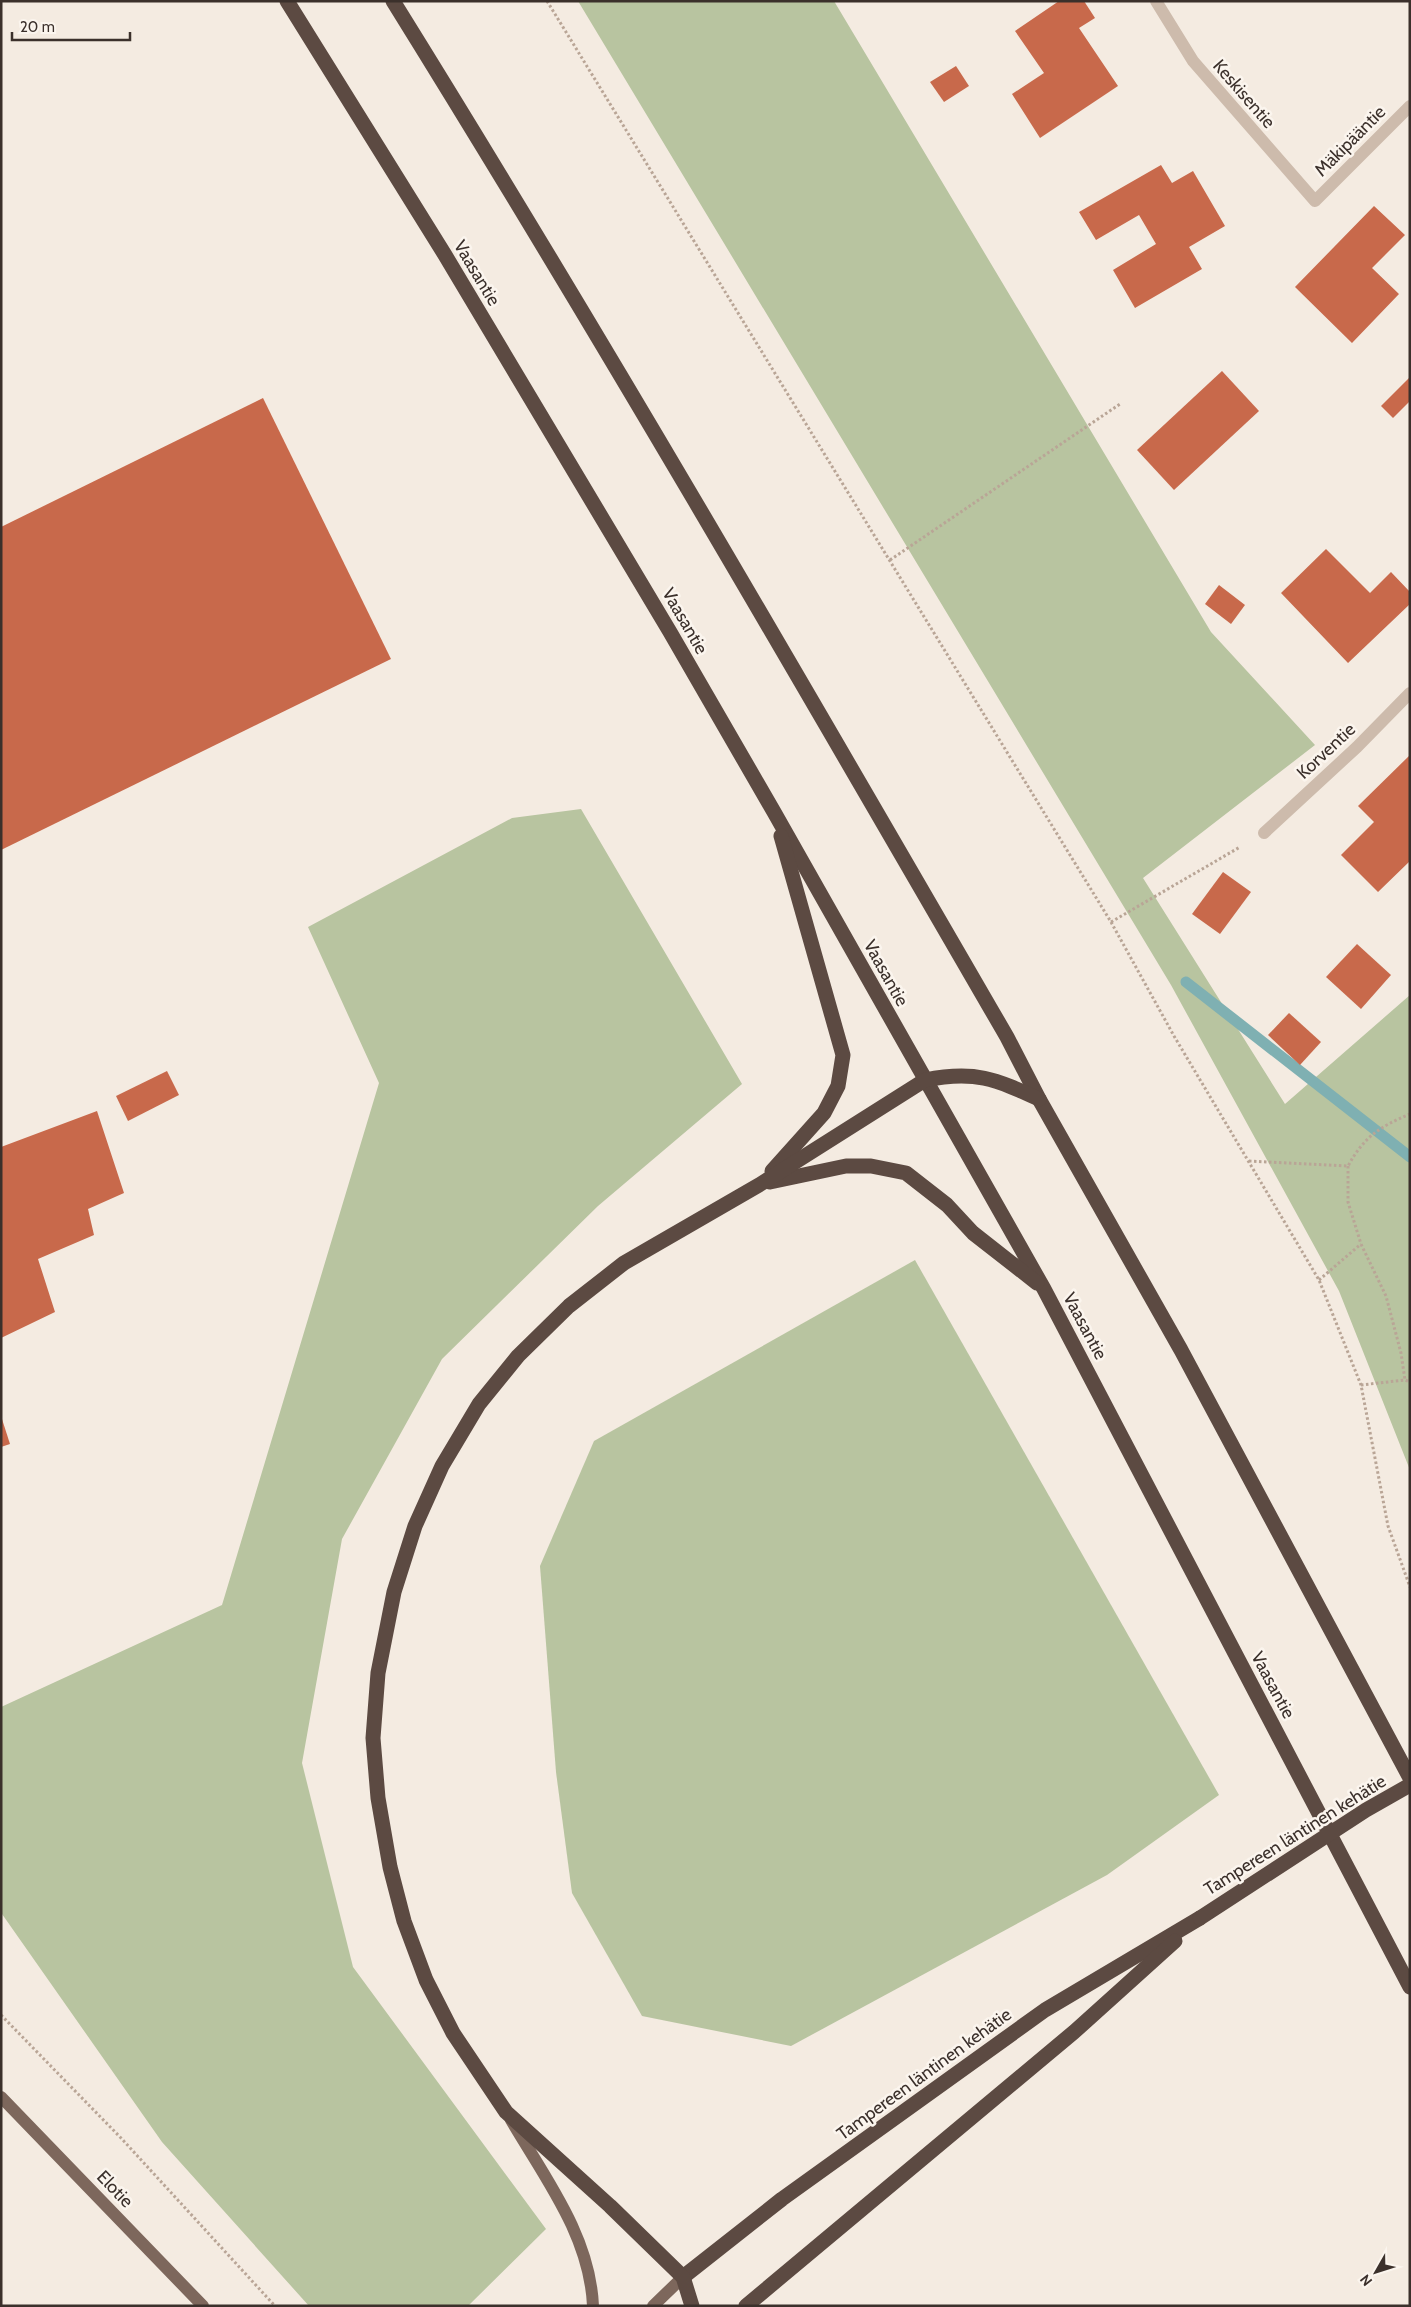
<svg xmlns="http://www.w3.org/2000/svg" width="1411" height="2307" viewBox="0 0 1411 2307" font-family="Cabin,sans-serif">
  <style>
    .green { fill: #b8c4a0 }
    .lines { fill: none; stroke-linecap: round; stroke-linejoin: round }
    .stream { stroke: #7fb0b2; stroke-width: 11 }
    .building { fill: #c8694b }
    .path { stroke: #b9a596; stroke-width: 3; stroke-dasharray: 2.5 2.5; stroke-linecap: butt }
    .minor { stroke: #cdbbac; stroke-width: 12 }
    .major { stroke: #7d675c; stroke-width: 12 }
    .highway { stroke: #5c4a42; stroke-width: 15 }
    .highway-bridge { stroke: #5c4a42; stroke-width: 15 }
    .labels { text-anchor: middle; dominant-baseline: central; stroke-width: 5; stroke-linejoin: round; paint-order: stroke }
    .street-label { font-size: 18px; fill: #3b302b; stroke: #fbf5ee }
  </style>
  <rect width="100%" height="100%" fill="#f4ebe1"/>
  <g class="green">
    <path d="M578 1H834L1211 632 1315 745 1143 878 1285 1104 1410 995V1470L1339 1291 1171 985Z"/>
    <path d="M581 809 742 1084 598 1206 442 1359 342 1539 302 1763 353 1967 546 2229 468 2306H309L162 2142 2 1914 1 1707 222 1605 379 1083 308 927 512 818Z"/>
    <path d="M915 1260 1219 1795 1107 1875 791 2046 642 2016 572 1893 556 1772 540 1566 594 1441Z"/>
  </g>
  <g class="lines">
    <path class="stream" d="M1186 982 1410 1157"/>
  </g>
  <g class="building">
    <path d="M1059 1H1084L1095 18 1079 28 1118 86 1040 138 1012 94 1044 73 1015 31Z"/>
    <path d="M956 66 969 86 944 102 930 82Z"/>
    <path d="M1161 165 1172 183 1193 171 1225 226 1189 247 1202 269 1135 308 1113 270 1156 244 1139 215 1096 240 1079 212Z"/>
    <path d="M1374 206 1405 235 1372 268 1399 294 1352 343 1295 287Z"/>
    <path d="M1222 371 1259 411 1174 490 1137 450Z"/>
    <path d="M1410 377V401L1393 418 1381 406Z"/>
    <path d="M263 398 391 659 1 850V527Z"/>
    <path d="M1326 549 1370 593 1391 572 1410 592V604L1348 663 1281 593Z"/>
    <path d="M1219 585 1245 605 1231 624 1205 604Z"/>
    <path d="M1410 755V861L1378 892 1341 855 1374 822 1358 806Z"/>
    <path d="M1223 872 1251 892 1220 934 1192 914Z"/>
    <path d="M1357 944 1391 975 1361 1009 1326 977Z"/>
    <path d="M1289 1013 1321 1042 1300 1065 1268 1035Z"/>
    <path d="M167 1071 179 1095 128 1121 116 1096Z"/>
    <path d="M97 1111 124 1193 88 1209 94 1235 38 1259 55 1312 1 1338V1147Z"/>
    <path d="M1 1416 10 1444 1 1447Z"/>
  </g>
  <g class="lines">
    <g class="path">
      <path d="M547 1 1111 922 1174 1036 1319 1280 1361 1385 1388 1526 1410 1587"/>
      <path d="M890 560 1120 404"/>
      <path d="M1111 922 1240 847"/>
      <path d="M1249 1161 1348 1166C1364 1137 1379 1127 1410 1114"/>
      <path d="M1348 1166V1202L1361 1244 1386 1296 1401 1353 1405 1380"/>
      <path d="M1319 1280 1361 1244"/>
      <path d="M1361 1385 1405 1380 1410 1382"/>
      <path d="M1 2015 121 2138 275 2306"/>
    </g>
    <g class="minor">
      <path d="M1156 1 1193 61 1315 201 1410 106"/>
      <path d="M1264 833 1357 747 1410 693"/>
    </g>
    <g class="major">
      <path d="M1 2097 203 2306"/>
      <path d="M511 2120C545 2178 590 2236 593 2306"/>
      <path d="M653 2306 683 2277"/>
    </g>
    <g class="highway">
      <path d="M287 1 445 255 670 632 774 812 1044 1289 1410 1987"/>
      <path d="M393 1C605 342 806 690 1007 1037L1039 1099 1181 1350 1410 1778"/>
      <path d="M772 1171 824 1113 838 1086 843 1055 781 836"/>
      <path d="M770 1182 846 1166H871L906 1173 947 1205 973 1233 1037 1283"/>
      <path d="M683 2277 782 2199 1045 2010 1200 1918"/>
      <path d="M692 2306 683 2277 610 2206 506 2112 453 2033 426 1980 404 1921 390 1867 378 1798 373 1738 378 1673 394 1592 415 1526 442 1466 479 1404 518 1356 569 1306 624 1263 759 1185 925 1080C975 1070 995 1079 1039 1099"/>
      <path d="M746 2306 1074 2032 1175 1941"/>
    </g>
    <path class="highway-bridge" d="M1200 1918 1366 1810 1410 1785"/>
  </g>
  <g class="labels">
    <g class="street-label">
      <text transform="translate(1244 94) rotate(49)">Keskisentie</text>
      <text transform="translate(1350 141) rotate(-45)">Mäkipääntie</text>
      <text transform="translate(477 273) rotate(59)">Vaasantie</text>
      <text transform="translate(685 621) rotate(60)">Vaasantie</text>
      <text transform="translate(1326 751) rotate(-43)">Korventie</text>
      <text transform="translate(886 973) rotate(61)">Vaasantie</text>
      <text transform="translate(1085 1326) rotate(62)">Vaasantie</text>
      <text transform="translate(1273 1685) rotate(62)">Vaasantie</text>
      <text transform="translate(1295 1835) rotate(-32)">Tampereen läntinen kehätie</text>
      <text transform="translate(924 2074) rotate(-36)">Tampereen läntinen kehätie</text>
      <text transform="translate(115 2189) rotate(46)">Elotie</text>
    </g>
  </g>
  <rect width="1411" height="2307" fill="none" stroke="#3b302b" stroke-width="5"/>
  <g transform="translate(1376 2272) rotate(231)" stroke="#fbf5ee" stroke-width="4" paint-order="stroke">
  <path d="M0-4L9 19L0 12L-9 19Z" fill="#3b302b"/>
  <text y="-8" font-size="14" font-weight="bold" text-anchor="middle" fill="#3b302b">N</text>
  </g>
  <path d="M12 32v8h118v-8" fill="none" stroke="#3b302b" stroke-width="2.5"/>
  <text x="20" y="32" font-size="15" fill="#3b302b" stroke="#fbf5ee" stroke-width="4" paint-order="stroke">20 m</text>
</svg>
